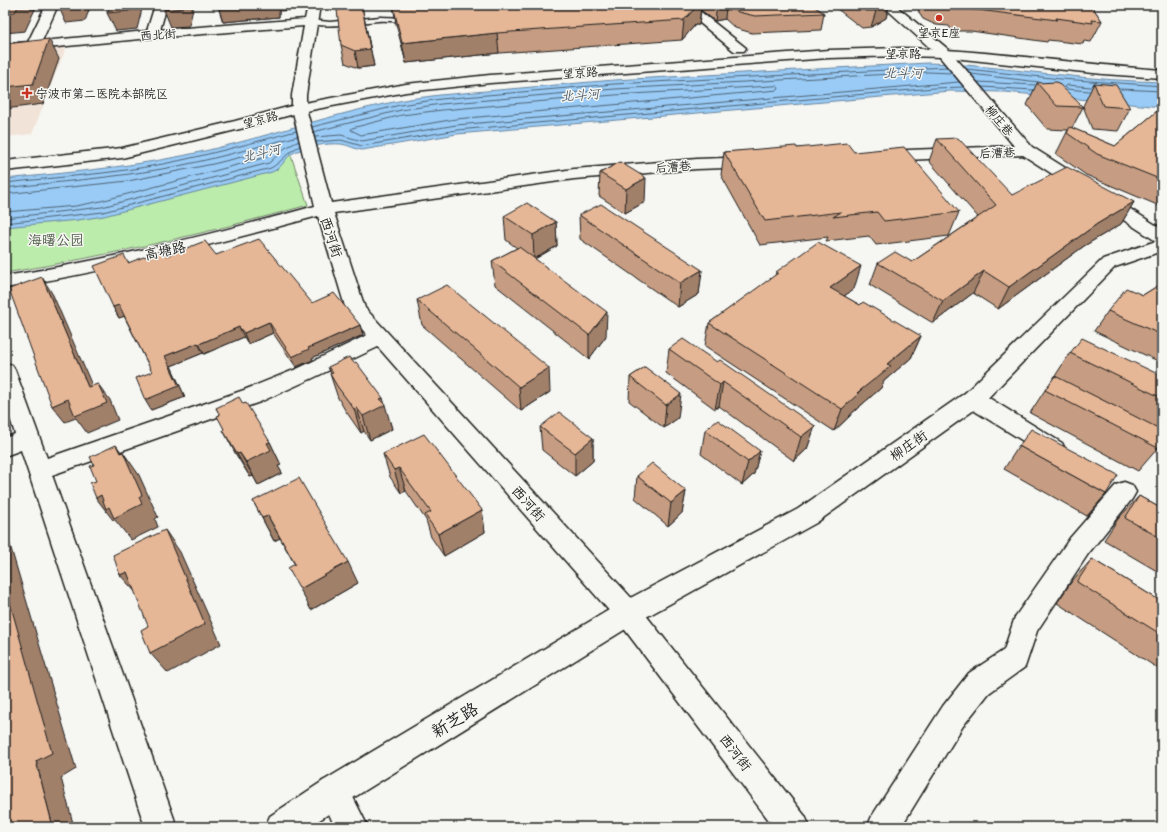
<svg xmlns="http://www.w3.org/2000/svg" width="1167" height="832" viewBox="0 0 1167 832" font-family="Mali,'LXGW WenKai TC',sans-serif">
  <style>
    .built { fill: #f1e3d7 }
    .green { fill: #bcecab; stroke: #6c8464 }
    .water { fill: #99cbf6; stroke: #67859f }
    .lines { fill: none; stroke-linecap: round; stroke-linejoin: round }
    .shore { stroke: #4e6273; stroke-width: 1 }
    .lane-casing { stroke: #1c1c1c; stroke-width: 3 }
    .street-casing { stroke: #1c1c1c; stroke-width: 3 }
    .secondary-casing { stroke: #1c1c1c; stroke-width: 3 }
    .lane { fill: #f6f6f2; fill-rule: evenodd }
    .street { fill: #f6f6f2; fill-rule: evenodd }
    .secondary { fill: #f6f6f2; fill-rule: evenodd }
    .wall { fill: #c69d82; stroke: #1c1c1c }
    .shaded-wall { fill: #a1806a; stroke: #1c1c1c }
    .building { fill: #e6b797; stroke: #1c1c1c }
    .poi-dot { fill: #c8321e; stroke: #f6f6f2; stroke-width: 1.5 }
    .labels { text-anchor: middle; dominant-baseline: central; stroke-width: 3; stroke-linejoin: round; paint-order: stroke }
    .far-poi-label { font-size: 12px; fill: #1c1c1c; stroke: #f6f6f2 }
    .far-street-label { font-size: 12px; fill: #1c1c1c; stroke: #f6f6f2 }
    .far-water-label { font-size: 13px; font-style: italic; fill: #485968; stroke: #f6f6f2 }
    .street-label { font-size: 14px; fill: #1c1c1c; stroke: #f6f6f2 }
    .park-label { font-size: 14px; fill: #4c5a47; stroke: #f6f6f2 }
    .near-street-label { font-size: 17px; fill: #1c1c1c; stroke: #f6f6f2 }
  </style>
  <rect width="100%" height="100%" fill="#f6f6f2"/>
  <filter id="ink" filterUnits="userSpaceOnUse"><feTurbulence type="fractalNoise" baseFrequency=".025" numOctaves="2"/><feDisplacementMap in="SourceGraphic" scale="8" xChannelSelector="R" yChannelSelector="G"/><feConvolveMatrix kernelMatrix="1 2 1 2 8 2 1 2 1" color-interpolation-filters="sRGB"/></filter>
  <g filter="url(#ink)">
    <path class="built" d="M67 45 32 134 5 137V52Z"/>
    <path class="green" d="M289 150 308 205C208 233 107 256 5 273V221Z"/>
    <path class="water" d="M928 63C973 64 1017 71 1062 75 1095 79 1128 81 1162 82V107L1005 92 950 91 457 134 362 150C354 149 349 145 341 144 327 143 308 146 295 152 284 157 284 167 272 172L104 216 78 220 5 227V179C74 172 142 166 209 150 276 134 342 111 409 99L440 95 614 80Z"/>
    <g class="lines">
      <g class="shore">
        <path d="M966 69 1061 79 1162 86"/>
        <path d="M971 74 1039 82"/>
        <path d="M978 82 1035 85"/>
        <path d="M777 86 779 88 778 90 456 119 361 135 351 130 352 128 402 115 442 110 615 95Z"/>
        <path d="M982 87 1033 90"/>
        <path d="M1120 89 1162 91"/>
        <path d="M1089 91 1067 89 1065 87 1067 85 1091 87"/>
        <path d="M312 127 400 105 441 99 614 84 947 67"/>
        <path d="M313 132 401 110 441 104 615 89 928 72 952 73"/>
        <path d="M315 137 341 135 362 141 456 125 959 82"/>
        <path d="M316 142 341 140 362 146 457 130 934 88 964 87"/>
        <path d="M5 183C58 177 111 174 163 164 208 155 252 143 296 131"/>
        <path d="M5 188C57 182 110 178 162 169 208 161 253 148 298 136"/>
        <path d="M5 194 128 181 213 164 270 150 272 151 270 156 267 157 101 201 76 206 5 212"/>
        <path d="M5 218 102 207 269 163 285 148 299 141"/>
        <path d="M5 223 103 212 271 168C282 162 288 151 300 146"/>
      </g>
      <defs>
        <path id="lane" d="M380 17 409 18 412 20 409 22C399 22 388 20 378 21 363 22 320 30 308 22L311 20 330 22Z"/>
        <g id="street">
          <path d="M46 5H58L42 41 147 31 155 5H167L160 30 305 19 308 5H320L306 95V108L331 203 574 169 697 159 753 157 759 159 761 162 759 165 753 167 697 169 574 179 334 213 365 308 637 604 805 816 810 827H774L619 622 378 347 313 378 260 402 52 475 177 827H145L21 450 5 456V438L15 434 5 402V363L12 365 15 370 47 458 244 390 299 368 367 335 346 310 318 216C214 244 111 271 5 288V276C110 260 212 234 315 206L292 108V95L304 26 140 39 5 52V44L28 42Z"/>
          <path d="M678 5H692L746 48 744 51H734Z"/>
          <path d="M882 5H895L949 50 1032 147 1162 229V242L1156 241 1023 155 881 161 875 159 873 156 875 153 881 151 1014 146 939 56Z"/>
          <path d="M973 391 981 393 1062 443 1065 449 1062 455 1054 458 1046 455 965 405 962 399 965 393Z"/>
          <path d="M1124 482 1132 485 1136 492 1132 499 1088 554 1037 631 1025 667 989 693 963 726 901 827H867L872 816 943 706 969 673 1004 650 1015 617 1070 538 1116 485Z"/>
          <path d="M334 777 345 781 368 827H335L319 792 323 781Z"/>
        </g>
        <g id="secondary">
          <path d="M901 48C988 50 1075 64 1162 70V78L1103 74 944 57 901 56 829 58 490 83 406 92 301 112 244 128 122 158 5 171V161L122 148 235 121 299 104 406 84 490 75 829 50Z"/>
          <path d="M1162 239V251L1115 267 981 405 816 523 637 622 345 803 309 827H265L270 816 323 781 619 604 798 509 965 393 1103 259Z"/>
        </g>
      </defs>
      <use href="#lane" class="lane-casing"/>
      <use href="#street" class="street-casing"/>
      <use href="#secondary" class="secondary-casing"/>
      <use href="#lane" class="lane"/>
      <use href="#street" class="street"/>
      <use href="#secondary" class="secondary"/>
    </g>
    <g class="wall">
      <path d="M218 5H293V10L279 11V17L223 22 218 6Z"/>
      <path d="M393 5H812L824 13 821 30 752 33 735 28 725 19 715 21 701 10 699 25H695L682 40 499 53 406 63 396 24Z"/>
      <path d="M832 5H889L886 18 871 27 862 28Z"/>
      <path d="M918 5H1091L1102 21 1091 42 1084 41 1083 44 1048 40 1047 42 971 31H952L949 26 936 25 923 19 919 13Z"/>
      <path d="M362 7 374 66 358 68 345 63 341 45Z"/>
      <path d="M1037 83 1083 107 1072 128 1115 146 1162 107V207L1086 175 1056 154 1068 130 1047 129 1027 105Z"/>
      <path d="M1094 83 1130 108 1118 131 1092 129 1083 106Z"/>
      <path d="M937 139 1012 195 1134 202 1121 224 1084 246 998 309 973 293 933 323 870 285 878 263 912 262 978 217 929 161Z"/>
      <path d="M797 148 854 152 959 212 949 236 876 245 869 236 826 241 828 237 760 245 721 175 724 152Z"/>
      <path d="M620 162 645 202 625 213 599 196 600 173Z"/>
      <path d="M579 215 702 270 699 294 678 307 580 239Z"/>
      <path d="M504 216 556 222 557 246 535 259 606 336 589 359 495 285 492 261 517 248 506 240Z"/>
      <path d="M216 255 312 303 360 325 363 335 312 358 313 360 296 367 273 333 248 344 244 337 204 354 203 353 171 366 185 397 151 410 152 372 124 316 119 318 113 307 128 263 166 256Z"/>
      <path d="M776 272 854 289 844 296 860 305 921 336 911 358 884 381 881 388 851 414 850 416 834 431 705 346 709 323 775 276Z"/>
      <path d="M1162 283V363L1094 331 1108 311 1143 295Z"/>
      <path d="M417 300 550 392 521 411 422 325Z"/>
      <path d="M669 349 815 426 807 449 794 461 719 406 715 409 666 373Z"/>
      <path d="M1070 353 1162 376V441L1158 448 1138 471 1030 413 1045 390 1055 376Z"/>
      <path d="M328 367 390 422 392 429 370 440 364 431 361 433 345 410 338 398 330 374H331Z"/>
      <path d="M645 367 678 418 664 428 629 401 630 377Z"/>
      <path d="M216 408 270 442 281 465 278 466 282 473 258 485 253 476 250 477 235 453 223 430 224 429 220 415Z"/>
      <path d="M540 427 593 438V461L575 476 542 450Z"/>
      <path d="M705 430 760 451 754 474 742 485 701 454Z"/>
      <path d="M1019 446 1106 494 1087 516 1004 469Z"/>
      <path d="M383 454 482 510 485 532 444 556 431 537 426 520 406 491 401 493 390 477Z"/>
      <path d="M637 476 686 491 682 513 668 526 635 498Z"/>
      <path d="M1139 496 1162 509V574L1104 540 1118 519Z"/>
      <path d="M253 501 358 583 311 610 295 565 280 538 274 541Z"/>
      <path d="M1092 559 1162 602V671L1057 603 1072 581Z"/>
    </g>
    <g class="shaded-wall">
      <path d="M19 5H37L25 31 5 33V13Z"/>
      <path d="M58 5H91L85 21 66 23Z"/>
      <path d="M130 5H143L137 29 116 31 107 13Z"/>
      <path d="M184 5H194L189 26 171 27 164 10Z"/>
      <path d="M232 5H277L279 11V17L223 22 218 6Z"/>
      <path d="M717 5H726L725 19 715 21Z"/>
      <path d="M885 5H889L886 18 871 27 876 11Z"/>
      <path d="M697 6H701L699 25H695L682 40 684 20Z"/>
      <path d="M362 7 374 66 358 68 355 51Z"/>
      <path d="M497 33 499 53 406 63 402 43Z"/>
      <path d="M49 39 59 59 43 104 5 109V87Z"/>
      <path d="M646 178 645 202 625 213 626 189Z"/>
      <path d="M1134 202 1121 224 1084 246 998 309 1009 287 1097 224Z"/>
      <path d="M556 222 557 246 534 259 533 235Z"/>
      <path d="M861 266 854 289 823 311 830 288Z"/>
      <path d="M702 270 699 294 678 307 680 283Z"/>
      <path d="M984 271 973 293 933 323 943 301Z"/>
      <path d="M42 277 53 295 100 404 88 387Z"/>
      <path d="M119 305 125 316 119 318 113 307Z"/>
      <path d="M607 312 606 336 589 359V335Z"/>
      <path d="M269 322 273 333 248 344 244 333Z"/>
      <path d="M360 325 363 335 312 358 313 360 296 367 292 357 308 348Z"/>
      <path d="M239 327 244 337 204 354 199 344Z"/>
      <path d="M921 336 911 358 884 381 881 388 851 414 850 416 834 431 842 409 887 364Z"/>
      <path d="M198 343 203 353 171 366 185 397 151 410 145 400 165 356Z"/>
      <path d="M549 368 550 392 521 411 519 387Z"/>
      <path d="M723 382 719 406 715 409 720 385Z"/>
      <path d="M98 384 110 400 118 420 87 433 76 418 65 422 52 406Z"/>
      <path d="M681 394 678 418 664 428 666 405Z"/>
      <path d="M383 398 392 429 370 440 363 416 380 399Z"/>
      <path d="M357 408 364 431 361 433 354 409Z"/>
      <path d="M815 426 807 449 794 461 801 437Z"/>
      <path d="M593 438V461L575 476V453Z"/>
      <path d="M270 442 281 465 278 466 282 473 258 485 246 462 267 443Z"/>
      <path d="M116 445 127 460 123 452 139 475 158 517 155 519 158 527 131 540 115 520H113L96 498 101 495 120 453Z"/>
      <path d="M760 451 754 474 742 485 748 462Z"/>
      <path d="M240 453 253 476 250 477 237 454Z"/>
      <path d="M399 468 406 491 401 493 394 470Z"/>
      <path d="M686 491 682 513 668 526 671 503Z"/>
      <path d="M482 510 485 532 444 556 438 534Z"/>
      <path d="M268 516 280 538 274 541 262 518Z"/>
      <path d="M5 528 76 769 61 778 74 827H53L36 761 5 585Z"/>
      <path d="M165 530 180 552 221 644 168 673 150 653Z"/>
      <path d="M348 562 358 583 311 610 300 589Z"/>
      <path d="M127 572 139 596 120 575Z"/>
    </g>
    <g class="building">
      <path d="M5 5H19L15 12 5 13Z"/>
      <path d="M110 5H130L129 11 107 13Z"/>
      <path d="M166 5H184L183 8 164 10Z"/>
      <path d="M218 5H232L218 6Z"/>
      <path d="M393 5H701V6H697L684 20 497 33 402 43Z"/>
      <path d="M729 5H812L824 13 755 16 738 12Z"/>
      <path d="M857 5H885L876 11H866Z"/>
      <path d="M957 5H1091L1102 21 1092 20 1093 23 1056 18 1057 20 978 10 959 9Z"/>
      <path d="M362 7 370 49 355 51 341 45 337 10Z"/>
      <path d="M49 39 33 84 5 87V44Z"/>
      <path d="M1057 82 1083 107 1057 106 1037 83Z"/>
      <path d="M1094 83 1116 85 1130 108 1103 106Z"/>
      <path d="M1162 107V180L1097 154 1067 133 1070 127 1115 146Z"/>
      <path d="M958 138 1012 195 1067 167 1134 202 1097 224 1009 287 984 271 943 301 878 263 895 252 912 262 996 205 937 139Z"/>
      <path d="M847 143 854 152 904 147 959 212 884 221 877 212 833 217 841 212 765 221 724 152 796 146 797 148Z"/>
      <path d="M620 162 646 178 626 189 600 173Z"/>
      <path d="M527 203 556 222 533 235 504 216Z"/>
      <path d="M601 204 702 270 680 283 579 215Z"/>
      <path d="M259 239 312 303 334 293 360 325 308 348 309 349 292 357 269 322 244 333 239 327 199 344 198 343 165 356 179 386 145 400 136 378 152 372 119 305 113 307 94 266 124 255 128 263 162 250 166 256 205 241 216 255Z"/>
      <path d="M818 242 861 266 830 288 860 305 863 302 921 336 887 364 891 366 857 393 858 394 842 409 709 323 778 273 776 272Z"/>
      <path d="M519 247 607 312 589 335 492 261Z"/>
      <path d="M42 277 88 387 98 384 107 403 75 416 68 399 52 406 9 289Z"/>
      <path d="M1162 283V335L1108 311 1126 288 1143 295Z"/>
      <path d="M447 285 549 368 519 387 417 300Z"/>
      <path d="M1082 338 1162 376V398L1070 353Z"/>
      <path d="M683 339 717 362 720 360 815 426 801 437 723 382 720 385 669 349Z"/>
      <path d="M349 357 354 363 356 362 383 398 380 399 385 405 363 416 357 408 354 409 337 386 330 374 333 373 328 367Z"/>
      <path d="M645 367 681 394 666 405 630 377Z"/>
      <path d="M1055 376 1162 430V441L1158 448 1045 390Z"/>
      <path d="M239 397 243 404 246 403 270 442 267 443 271 450 246 462 240 453 237 454 223 430 224 429 217 416 220 415 216 408Z"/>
      <path d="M559 412 593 438 575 453 540 427Z"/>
      <path d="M718 420 760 451 748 462 705 430Z"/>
      <path d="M1031 429 1118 475 1106 494 1019 446Z"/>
      <path d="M424 434 482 510 438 534 425 515 431 512 399 468 394 470 383 454Z"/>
      <path d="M116 445 120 453 123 452 142 495 139 497 142 504 114 518 109 507 106 509 101 495 96 498 90 483 96 481 90 466 94 465 90 457Z"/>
      <path d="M652 463 686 491 671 503 637 476Z"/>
      <path d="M299 478 348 562 300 589 288 568 295 564 268 516 262 518 253 501Z"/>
      <path d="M1139 496 1162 509V539L1125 518Z"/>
      <path d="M165 530 205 624 150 653 141 630 148 626 127 572 120 575 113 555Z"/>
      <path d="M1092 559 1162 602V635L1077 582Z"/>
      <path d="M5 585 52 753 36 761 53 827H5Z"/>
    </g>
  </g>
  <g class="poi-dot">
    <circle cx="939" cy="18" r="4"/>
    <path d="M25 87h4v4h4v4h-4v4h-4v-4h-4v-4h4z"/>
  </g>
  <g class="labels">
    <g class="far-poi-label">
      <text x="939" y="32">望京E座</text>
      <text x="36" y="93" text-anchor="start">宁波市第二医院本部院区</text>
    </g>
    <g class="far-street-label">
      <text transform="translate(158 34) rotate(-5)">西北街</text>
      <text x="903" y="53">望京路</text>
      <text transform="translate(580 72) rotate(-4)">望京路</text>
      <text transform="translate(260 119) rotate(-16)">望京路</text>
      <text transform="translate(1000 120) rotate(50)">柳庄巷</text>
      <text transform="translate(997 152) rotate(-2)">后漕巷</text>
      <text transform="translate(673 166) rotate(-4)">后漕巷</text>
    </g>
    <g class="far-water-label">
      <text transform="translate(903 72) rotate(1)">北斗河</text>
      <text transform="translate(580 94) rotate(-4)">北斗河</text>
      <text transform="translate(261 152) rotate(-13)">北斗河</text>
    </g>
    <g class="street-label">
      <text transform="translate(332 237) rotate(72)">西河街</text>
      <text transform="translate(165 250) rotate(-12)">高塘路</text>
      <text transform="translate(908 445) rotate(-35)">柳庄街</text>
      <text transform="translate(529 503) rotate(48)">西河街</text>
      <text transform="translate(736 752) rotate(52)">西河街</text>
    </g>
    <g class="park-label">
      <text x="56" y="239">海曙公园</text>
    </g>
    <g class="near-street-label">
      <text transform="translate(454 719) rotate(-31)">新芝路</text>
    </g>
  </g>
  <rect width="1167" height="832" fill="none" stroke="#f6f6f2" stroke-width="20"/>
  <rect x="10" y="10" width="1147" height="812" fill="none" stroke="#1c1c1c" stroke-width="1.5" filter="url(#ink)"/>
</svg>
